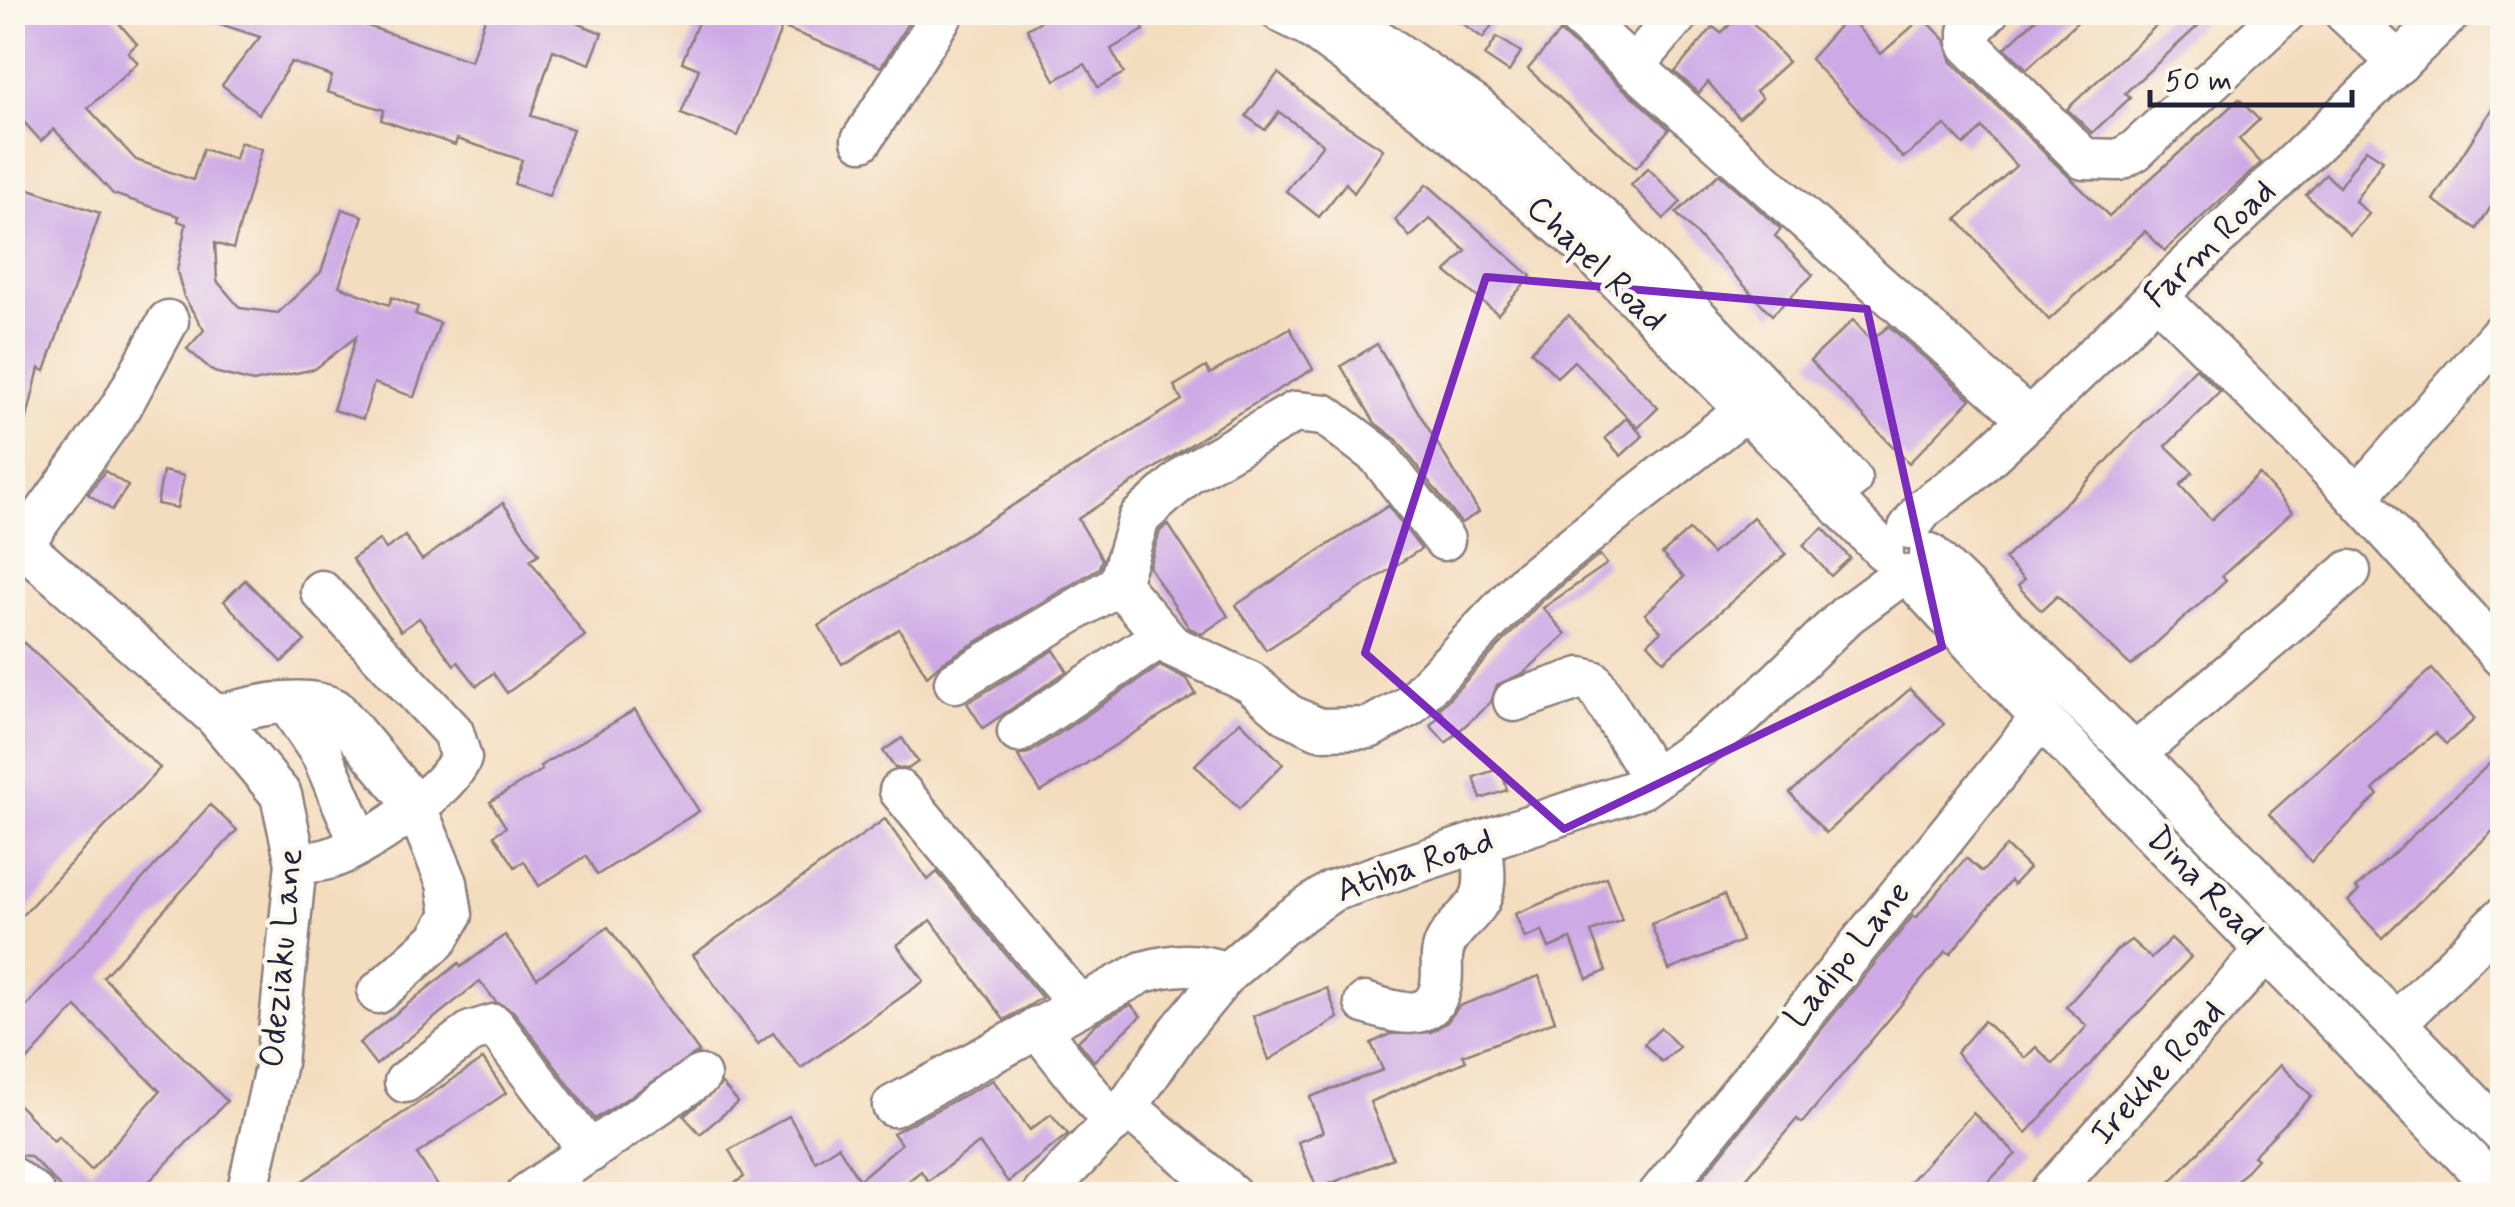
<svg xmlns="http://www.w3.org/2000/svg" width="2515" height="1207" viewBox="0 0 2515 1207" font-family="Mynerve,sans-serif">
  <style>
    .building { fill: #cea9e6 }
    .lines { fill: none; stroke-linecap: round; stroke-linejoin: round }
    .minor-casing { stroke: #8b7f7c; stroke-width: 45 }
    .minor { stroke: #fff; stroke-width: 40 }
    .marked { fill: none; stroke: #7b2cbf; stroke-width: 8; stroke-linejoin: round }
    .labels { text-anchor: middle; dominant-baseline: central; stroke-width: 9; stroke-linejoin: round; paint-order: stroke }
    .street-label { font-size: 35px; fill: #22223b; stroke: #fbf7ec }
  </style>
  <rect width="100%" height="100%" fill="#fbf7ec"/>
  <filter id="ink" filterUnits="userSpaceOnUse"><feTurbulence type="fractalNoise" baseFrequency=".01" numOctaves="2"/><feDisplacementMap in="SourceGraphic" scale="20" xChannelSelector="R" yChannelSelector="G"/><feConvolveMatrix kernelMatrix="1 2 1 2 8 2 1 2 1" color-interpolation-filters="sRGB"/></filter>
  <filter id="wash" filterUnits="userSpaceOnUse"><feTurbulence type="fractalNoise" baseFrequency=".0048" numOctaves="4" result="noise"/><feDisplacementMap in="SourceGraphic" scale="40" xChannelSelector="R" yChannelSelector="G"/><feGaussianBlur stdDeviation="2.25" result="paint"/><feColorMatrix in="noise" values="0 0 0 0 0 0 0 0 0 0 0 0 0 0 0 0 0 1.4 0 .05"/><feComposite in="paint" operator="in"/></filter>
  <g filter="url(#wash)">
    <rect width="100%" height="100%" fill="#f4dcbe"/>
    <g id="blocks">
      <g class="building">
        <path d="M12 12H109L137 44 128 52 138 63 88 108 136 160 193 180 203 149 235 159 240 142 262 149 233 249 215 243 217 281 240 308 278 313 321 272 342 209 363 216 339 286 389 305 392 297 418 307 415 314 440 323 414 397 374 383 363 419 333 410 356 337 315 369 253 382 214 372 187 349 204 330 184 297 177 271 186 224 178 221 179 216 113 194 54 129 41 141 12 109V37L23 28Z"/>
        <path d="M199 12H326L471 61 487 12H549L602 33 590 64 553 50 531 116 573 129 549 196 514 184 522 160 457 139 455 145 381 120 384 110 327 92 332 76 291 62 259 114 222 85 260 37 198 17Z"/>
        <path d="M702 12H915L881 67 782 27 738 136 681 114 699 69 682 62Z"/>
        <path d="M1057 12H1134L1144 30 1111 49 1124 73 1098 87 1085 64 1055 80 1027 29Z"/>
        <path d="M1446 12H1501L1483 38Z"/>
        <path d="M1743 12 1788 62 1756 91 1762 98 1739 118 1708 82 1699 93 1675 72 1713 27 1721 33Z"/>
        <path d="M2043 12H2088L2027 69 2005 48Z"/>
        <path d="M2171 12H2213L2125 93 2130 98 2092 133 2067 109Z"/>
        <path d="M1848 16 1881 54 1923 17 1945 40 1952 62 2109 216 2239 99 2259 120 2239 139 2261 163 2165 251 2145 231 2049 320 1957 219 2016 166 1982 128 1964 145 1945 125 1903 158 1810 59Z"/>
        <path d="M1560 32 1669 129 1636 168 1528 69Z"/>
        <path d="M1497 37 1521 52 1509 72 1485 56Z"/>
        <path d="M1278 73 1324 111 1383 149 1354 193 1346 183 1319 217 1286 191 1323 144 1279 112 1265 130 1246 116Z"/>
        <path d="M2502 93V189L2477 229 2433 200Z"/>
        <path d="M2366 149 2383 160 2355 201 2369 214 2350 235 2306 195 2326 174 2339 187Z"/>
        <path d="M1648 168 1681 202 1664 219 1631 185Z"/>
        <path d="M1719 174 1781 229 1775 236 1813 275 1772 315 1676 213Z"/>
        <path d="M12 183 100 213 45 371 39 368 21 443 12 442Z"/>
        <path d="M1427 184 1531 276 1498 314 1446 272 1466 251 1430 219 1410 237 1395 220Z"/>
        <path d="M1568 315 1658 408 1638 428 1574 361 1557 377 1531 351Z"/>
        <path d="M1853 320 1871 340 1889 326 1971 399 1909 463 1810 361Z"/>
        <path d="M1290 328 1313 369 1234 416 1078 519 1102 559 1099 568 943 662 927 676 899 629 842 664 819 626 1182 400 1174 386 1206 367 1210 374Z"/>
        <path d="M1377 344 1479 512 1461 523 1397 440 1375 423 1341 366Z"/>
        <path d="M2196 368 2220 392 2166 446 2193 472 2180 485 2211 520 2259 474 2292 512 2222 576 2226 580 2131 666 2057 596 2041 611 2018 586 2024 580 2004 559 2079 490Z"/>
        <path d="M1626 418 1643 436 1621 456 1605 438Z"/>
        <path d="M105 471 128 486 112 510 88 494Z"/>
        <path d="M163 471 184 476 177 508 157 504Z"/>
        <path d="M503 503 539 554 530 560 585 636 507 693 493 673 477 686 458 662 454 665 419 618 401 631 352 559 379 540 386 549 405 536 422 560Z"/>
        <path d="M1388 506 1421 549 1266 650 1236 605Z"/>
        <path d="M1753 517 1786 554 1664 661 1648 643 1661 631 1645 614 1684 577 1662 554 1689 530 1712 554Z"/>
        <path d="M1168 524 1228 616 1202 634 1189 628 1149 567 1160 531Z"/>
        <path d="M1823 528 1850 558 1831 576 1803 545Z"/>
        <path d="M1600 555 1607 564 1543 608 1566 634 1524 673 1497 685 1491 702 1446 743 1430 725 1443 713 1439 709 1542 601Z"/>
        <path d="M245 580 305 641 282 662 224 601Z"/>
        <path d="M12 632 160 768 12 926Z"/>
        <path d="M1054 650 1067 671 983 728 967 703Z"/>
        <path d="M1160 666 1187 679 1196 694 1041 792 1018 756 1031 752Z"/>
        <path d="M2432 669 2475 719 2446 744 2435 733 2416 749 2373 790 2378 795 2311 862 2269 814Z"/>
        <path d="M1910 689 1944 724 1826 833 1790 793Z"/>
        <path d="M635 710 699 811 597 875 586 856 539 886 524 861 515 867 494 835 506 827 490 802 542 770 540 766Z"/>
        <path d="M1240 721 1283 764 1239 809 1195 765Z"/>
        <path d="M902 738 918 762 908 769 895 768 883 751Z"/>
        <path d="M2502 752V822L2382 938 2348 901 2359 891 2356 888Z"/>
        <path d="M1501 768 1507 790 1481 799 1474 777Z"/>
        <path d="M210 805 237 830 103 977 227 1101 137 1194H67L30 1156 12 1155V1098L54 1141 58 1136 91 1170 160 1091 76 1007 12 1077V1022Z"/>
        <path d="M885 819 928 880 937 872 1042 998 1004 1020 931 920 897 945 924 981 801 1068 773 1033 758 1044 693 955Z"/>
        <path d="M2006 846 2029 868 2013 885 2010 881 1950 954 1946 951 1802 1123 1797 1119 1733 1194H1689L1913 916 1916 918 1966 858 1982 872Z"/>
        <path d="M1606 877 1622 920 1591 932 1606 971 1587 979 1571 939 1549 948 1542 931 1525 938 1515 914Z"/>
        <path d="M1724 895 1742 941 1669 970 1651 924Z"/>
        <path d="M608 927 699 1052 595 1119 513 1011 496 1002 480 981 376 1065 359 1043 459 963 461 967 505 935 537 978Z"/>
        <path d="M2171 938 2191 957 2026 1133 1956 1053 1984 1021 2025 1058 2036 1047 2053 1064 2087 1026 2066 1007 2117 950 2131 940 2151 958Z"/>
        <path d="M1539 976 1555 1021 1463 1055 1466 1061 1370 1102 1393 1158 1317 1189 1298 1142 1323 1132 1310 1097 1383 1070 1371 1043 1390 1034 1431 1032 1447 1022 1459 1006Z"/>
        <path d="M1327 988 1338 1018 1269 1060 1253 1016Z"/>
        <path d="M1131 1005 1141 1016 1094 1061 1078 1041 1096 1024Z"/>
        <path d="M1661 1028 1679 1047 1662 1062 1644 1044Z"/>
        <path d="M483 1059 506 1093 417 1154 443 1194H283Z"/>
        <path d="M2280 1065 2312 1096 2253 1156 2257 1159 2225 1194H2159Z"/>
        <path d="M993 1080 1030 1130 1051 1114 1068 1134 1008 1182 979 1143 928 1181 921 1171 892 1194H717L744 1177 729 1150 789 1116 815 1161 838 1146 859 1180 901 1144 893 1133Z"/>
        <path d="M722 1084 738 1102 700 1134 684 1116Z"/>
        <path d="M1973 1113 2016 1154 1976 1194H1898Z"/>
      </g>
    </g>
  </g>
  <g filter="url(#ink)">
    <use href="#blocks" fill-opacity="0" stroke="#8b7f7c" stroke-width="2.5"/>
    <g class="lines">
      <defs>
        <g id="minor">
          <path d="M1281 12 1307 25 1451 131 1591 252 1883 550"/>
          <path d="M1337 12 1475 106 1613 229 1851 479"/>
          <path d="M1573 12 2029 419"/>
          <path d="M1988 12 1969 32V45L2084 159 2119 160 2135 151 2286 12"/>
          <path d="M2344 12 2399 63"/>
          <path d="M1635 65 1680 12"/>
          <path d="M862 140 944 12"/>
          <path d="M2157 296 2342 481 2502 657"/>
          <path d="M2357 497 2502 332"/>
          <path d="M1909 528 1923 509 1969 475 2029 419 2451 12"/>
          <path d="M12 536 215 716 281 795 296 863 276 1063 247 1194"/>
          <path d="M22 545 121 407 168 321"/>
          <path d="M1930 554 2135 754 2502 1133"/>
          <path d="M1910 576 2041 718 2502 1194"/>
          <path d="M1119 584 1139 518 1189 473 1295 412 1325 415 1378 455 1444 540"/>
          <path d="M955 682 1119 584 1172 646 1250 682 1287 714 1319 729 1369 728 1409 706 1526 583 1744 411"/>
          <path d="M1514 701 1581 678 1593 681 1653 779"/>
          <path d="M287 703 322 755 360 843"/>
          <path d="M215 716C253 708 299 692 335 709L415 805 447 883 452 915 438 939 378 993"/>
          <path d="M1018 732 1162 636"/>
          <path d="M2135 754 2350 571"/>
          <path d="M900 791 1079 1005"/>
          <path d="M296 863C306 862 318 862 328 859 363 849 447 791 461 758L453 732 321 591"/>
          <path d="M1365 1003C1392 1012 1433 1026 1441 985 1444 968 1438 956 1447 940 1455 926 1468 917 1477 904 1489 888 1483 863 1482 844"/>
          <path d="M2396 1023 2502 918"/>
          <path d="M1037 1027 1113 1123"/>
          <path d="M405 1082 471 1032 494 1025 590 1152"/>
          <path d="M893 1106 1143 972C1175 963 1196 962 1227 973"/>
          <path d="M1127 1107 1231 1194"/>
          <path d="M12 1178 34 1194"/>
          <path d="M527 1194 700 1076"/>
          <path d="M1043 1194 1127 1107 1177 1034 1227 973 1277 929 1332 891 1642 788 1744 715 1847 615 1901 575"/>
          <path d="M1659 1194 2041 718"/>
          <path d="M2049 1194 2266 951"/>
        </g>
      </defs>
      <use href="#minor" class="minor-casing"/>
      <use href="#minor" class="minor"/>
    </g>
  </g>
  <path class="marked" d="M1486 277 1867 309 1942 647 1564 829 1365 653Z"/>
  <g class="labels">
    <g class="street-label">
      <text transform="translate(2210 244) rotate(-44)">Farm Road</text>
      <text transform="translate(1596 264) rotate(44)">Chapel Road</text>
      <text transform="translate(1415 866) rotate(-19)">Atiba Road</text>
      <text transform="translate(2204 886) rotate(46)">Dina Road</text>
      <text transform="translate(1848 955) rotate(-51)">Ladipo Lane</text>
      <text transform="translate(282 958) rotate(-85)">Odeziaku Lane</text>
      <text transform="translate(2158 1073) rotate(-48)">Irekhe Road</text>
    </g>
  </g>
  <rect width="2515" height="1207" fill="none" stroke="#fbf7ec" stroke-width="50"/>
  <path d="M2150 90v15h202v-15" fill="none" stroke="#22223b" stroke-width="5"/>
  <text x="2165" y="90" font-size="30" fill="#22223b" stroke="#fbf7ec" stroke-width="8" paint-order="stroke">50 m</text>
</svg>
